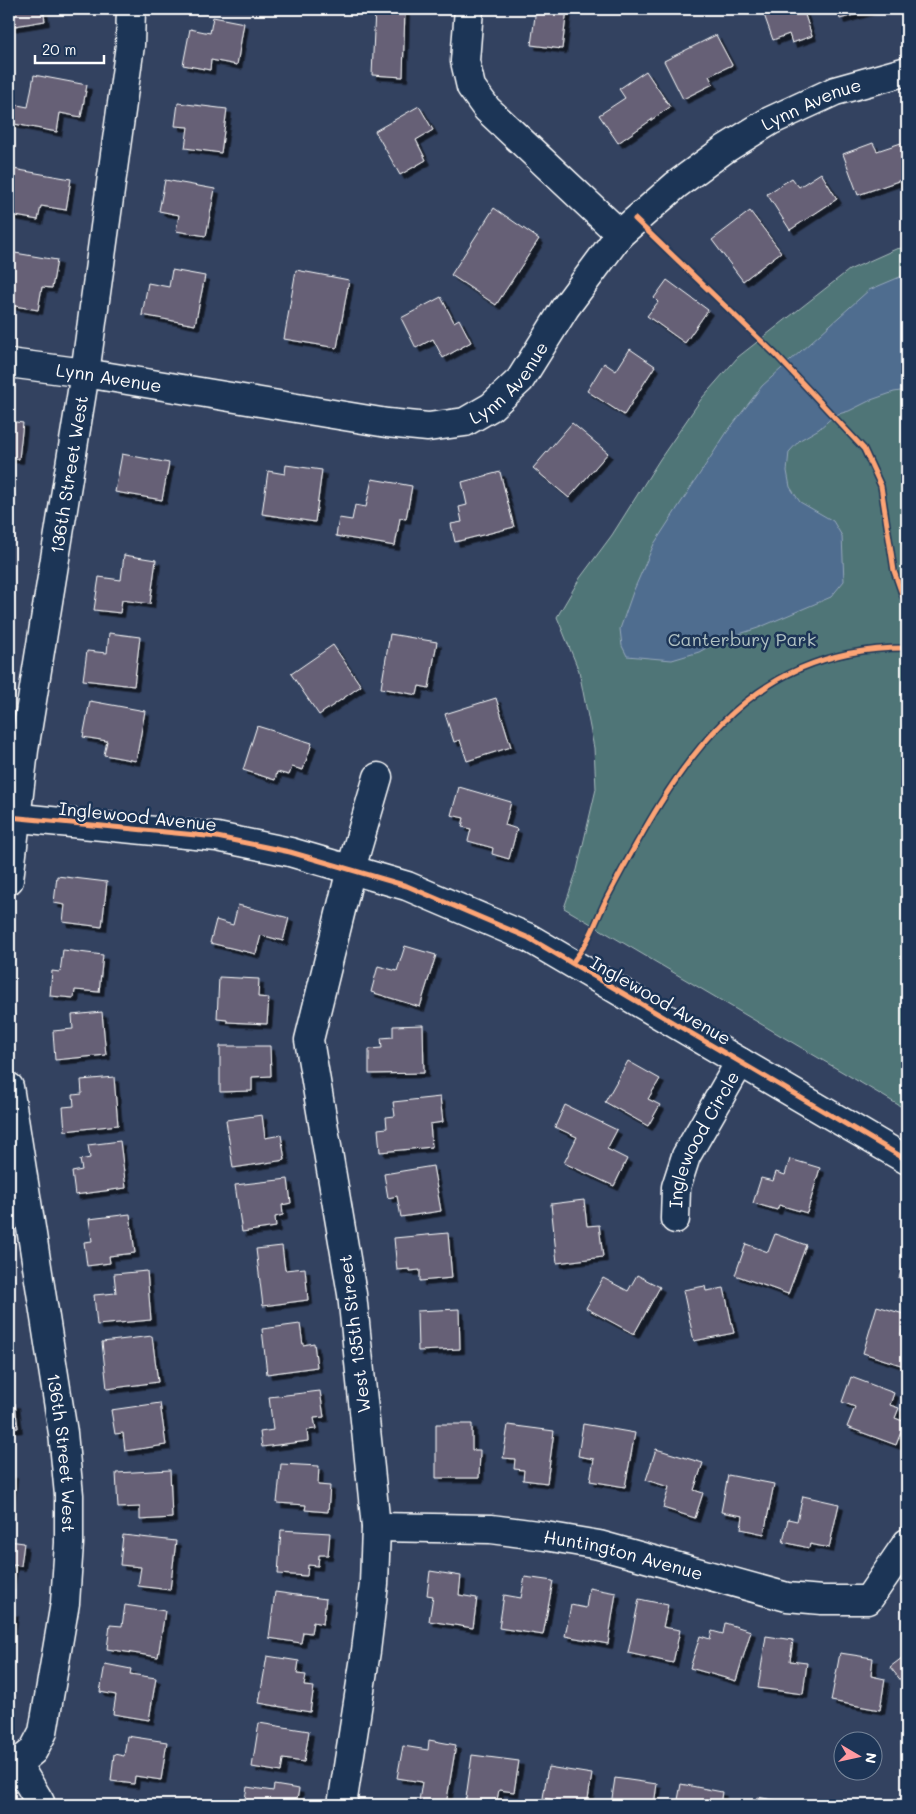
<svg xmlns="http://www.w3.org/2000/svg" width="916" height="1814" viewBox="0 0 916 1814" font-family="Mali,sans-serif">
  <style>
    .green { fill: #4f7577; stroke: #a7babb }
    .water { fill: #4f6d8f; stroke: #95a7bc }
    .building { fill: #666176; stroke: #fff; filter: url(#shadow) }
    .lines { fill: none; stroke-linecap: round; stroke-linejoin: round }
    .minor-casing { stroke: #fff; stroke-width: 31 }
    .minor { stroke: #1d3557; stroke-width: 28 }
    .cycleway-casing { stroke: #1d3557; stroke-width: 8 }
    .cycleway { stroke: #fda474; stroke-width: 5 }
    .labels { text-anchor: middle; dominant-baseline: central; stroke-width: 5; stroke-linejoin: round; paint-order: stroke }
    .street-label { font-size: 18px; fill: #fff; stroke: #1d3557 }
    .park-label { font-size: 18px; fill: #b0c1c2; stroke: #1d3557 }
  </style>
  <defs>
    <filter id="shadow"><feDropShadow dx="4.5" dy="4.5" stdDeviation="0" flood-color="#0009"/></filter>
  </defs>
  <rect width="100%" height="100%" fill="#334260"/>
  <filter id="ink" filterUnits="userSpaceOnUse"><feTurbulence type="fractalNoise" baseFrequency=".02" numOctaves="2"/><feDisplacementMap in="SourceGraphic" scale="10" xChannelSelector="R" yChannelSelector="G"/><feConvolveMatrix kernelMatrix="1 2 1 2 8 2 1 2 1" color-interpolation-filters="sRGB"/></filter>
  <g filter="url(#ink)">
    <path class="green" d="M907 247V1110L564 908 577 870 596 789 594 748 579 671 557 617 580 578 612 535 660 459 702 398 738 357 849 270 896 249Z"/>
    <path class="water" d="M907 274V390L894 392 871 400 849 411 835 415 819 429 800 440 789 452 787 471 790 487 800 502 833 521 842 536 844 581 831 597 758 628 721 640 699 652 672 660 627 656 622 646 620 629 633 592 654 544 727 432 762 386 869 290Z"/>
    <g class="building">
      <path d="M9 9H43L45 21 9 27Z"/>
      <path d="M375 9H405L403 77 372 75Z"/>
      <path d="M536 9H567L562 49 531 45Z"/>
      <path d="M762 9H803L812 36 792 43 789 34 773 40Z"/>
      <path d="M837 9H874L840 19Z"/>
      <path d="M213 17 244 23 237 65 211 60 210 70 183 65 190 29 210 33Z"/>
      <path d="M716 35 732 65 709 76 713 84 683 99 664 61Z"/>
      <path d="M646 71 670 107 618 143 599 115 625 98 619 89Z"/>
      <path d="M34 75 87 85 81 117 60 113 57 132 9 123 12 104 28 107Z"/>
      <path d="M178 103 227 109 221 153 185 148 188 127 175 126Z"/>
      <path d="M419 106 433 130 416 140 426 160 400 175 375 131Z"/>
      <path d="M904 142 907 150V178L858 195 843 154 873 143 877 151Z"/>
      <path d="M13 169 71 179 66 210 41 206 38 220 10 215 9 219V194Z"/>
      <path d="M821 173 837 199 790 230 767 194 792 178 799 187Z"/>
      <path d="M165 180 215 189 206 236 176 231 179 215 159 211Z"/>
      <path d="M494 208 539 239 496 305 451 275Z"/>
      <path d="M750 211 781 252 743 281 712 240Z"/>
      <path d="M9 252 57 260 52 288 42 287 38 310 9 305Z"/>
      <path d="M172 270 205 276 195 325 142 315 148 283 169 287Z"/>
      <path d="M296 270 349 280 337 348 284 339Z"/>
      <path d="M667 280 708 310 685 343 647 316 658 302 654 298Z"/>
      <path d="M441 297 454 322 459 319 471 342 443 358 433 339 416 348 401 318Z"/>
      <path d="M630 349 655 366 624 415 587 391 604 363 616 371Z"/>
      <path d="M9 421 23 423 19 459 9 458Z"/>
      <path d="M572 423 608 453 569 498 533 468Z"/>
      <path d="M122 454 169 463 162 500 115 492Z"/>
      <path d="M286 465 322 470 315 522 262 514 268 471 285 474Z"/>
      <path d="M500 472 514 527 455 542 451 524 462 522 459 507 467 505 462 482Z"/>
      <path d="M372 479 412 486 406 519 400 518 395 546 336 536 339 518 352 520 355 505 366 507Z"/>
      <path d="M124 555 156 560 150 604 122 600 120 613 94 610 99 577 121 580Z"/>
      <path d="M109 633 140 637 134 686 83 680 87 651 107 653Z"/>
      <path d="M390 634 437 642 429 688 419 686 417 695 381 688Z"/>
      <path d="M333 645 361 686 319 715 291 674Z"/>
      <path d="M496 698 511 747 467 761 460 740 454 742 445 714Z"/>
      <path d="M90 701 145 711 136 761 104 755 107 741 83 737Z"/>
      <path d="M257 726 312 743 303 770 292 767 289 775 277 772 275 780 243 770Z"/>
      <path d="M459 787 511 802 505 825 517 829 509 859 492 854 493 848 468 841 471 829 462 827 464 818 451 815Z"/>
      <path d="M57 876 107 882 102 927 63 922 65 905 54 903Z"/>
      <path d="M238 905 289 918 283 941 261 935 256 954 210 943 216 920 233 925Z"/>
      <path d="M405 946 436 955 420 1007 371 992 378 966 397 971Z"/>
      <path d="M63 950 103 955 99 992 75 990 74 998 50 996 52 971 60 972Z"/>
      <path d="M219 977 259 979 258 997 269 998 267 1024 227 1022V1020L217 1019Z"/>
      <path d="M102 1012 106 1055 55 1060 53 1031 73 1029 72 1015Z"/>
      <path d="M423 1025 424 1073 369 1074V1049L382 1048 381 1038 393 1037V1026Z"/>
      <path d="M220 1046H270L271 1076 252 1077V1091L220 1092Z"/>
      <path d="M628 1061 660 1079 648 1099 660 1105 648 1126 605 1102Z"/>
      <path d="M114 1077 118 1125 65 1131 63 1107 74 1106 73 1095 82 1094 81 1080Z"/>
      <path d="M440 1097 443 1122 430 1124 432 1147 380 1152 378 1129 387 1128 386 1117 395 1116 393 1102Z"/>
      <path d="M565 1105 617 1130 607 1149 627 1159 614 1186 564 1163 577 1137 555 1127Z"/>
      <path d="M262 1115 265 1138 281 1135 285 1160 233 1168 226 1120Z"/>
      <path d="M120 1141 126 1188 75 1195 72 1172 82 1170 80 1160 90 1158 88 1145Z"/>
      <path d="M790 1159 820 1168 807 1213 779 1205 777 1210 753 1203 761 1178 773 1181 776 1172 785 1175Z"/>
      <path d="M433 1166 441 1211 401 1217 397 1196 388 1198 384 1174Z"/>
      <path d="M288 1179 291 1203 282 1205 283 1215 275 1217 276 1227 242 1232 235 1185Z"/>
      <path d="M584 1200 587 1226 599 1225 603 1257 557 1263 551 1204Z"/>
      <path d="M130 1214 135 1253 109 1256 110 1263 87 1266 84 1242 92 1241 89 1219Z"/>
      <path d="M448 1233 452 1278 420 1281V1270L410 1271V1269L397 1270 394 1238Z"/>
      <path d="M775 1234 806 1245 788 1294 735 1275 746 1244 768 1252Z"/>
      <path d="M282 1246 285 1270 305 1268 308 1300 263 1306 256 1249Z"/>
      <path d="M907 1251V1281L899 1278Z"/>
      <path d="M147 1271 151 1320 97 1325 94 1295 116 1293 114 1274Z"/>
      <path d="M637 1275 660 1287 634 1334 586 1308 603 1278 628 1291Z"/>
      <path d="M705 1286 706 1291 724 1288 734 1333 694 1341 683 1290Z"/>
      <path d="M877 1306 907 1315 901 1334 907 1336V1367L863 1353Z"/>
      <path d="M459 1309 460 1349 418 1351 417 1311Z"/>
      <path d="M300 1324 303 1345 314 1343 317 1367 267 1374 262 1329Z"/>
      <path d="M152 1336 158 1382 107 1389 102 1342Z"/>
      <path d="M851 1377 894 1393 890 1405 899 1408 895 1418 905 1422 896 1445 847 1427 855 1407 842 1402Z"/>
      <path d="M320 1391 324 1417 314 1418 316 1429 307 1430 308 1441 262 1447 260 1432 273 1430 269 1397Z"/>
      <path d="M15 1403 18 1428 9 1429V1404Z"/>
      <path d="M160 1403 166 1445 125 1451 123 1433 115 1434 111 1410Z"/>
      <path d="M436 1424H472V1450H480L479 1478H436Z"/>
      <path d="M583 1424 635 1433 625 1487 590 1481 594 1459 578 1456Z"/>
      <path d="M508 1425 554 1431 547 1483 523 1480 524 1470 514 1469 515 1459 503 1458Z"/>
      <path d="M656 1449 703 1463 694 1490 703 1493 695 1518 663 1508 669 1487 646 1480Z"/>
      <path d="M281 1464 319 1466 318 1485 330 1486 328 1512 305 1510 306 1505 277 1503Z"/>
      <path d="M170 1470 172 1518 140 1520V1507L118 1508 116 1473Z"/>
      <path d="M9 1474H13L9 1512Z"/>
      <path d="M728 1475 774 1484 764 1534 741 1529 743 1516 721 1512Z"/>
      <path d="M803 1496 839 1504 829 1548 810 1544 809 1548 783 1542 788 1519 797 1521Z"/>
      <path d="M281 1530 330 1533 328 1555H319L318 1566 308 1565 307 1576 278 1574Z"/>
      <path d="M123 1535 176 1541 170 1590 138 1586 141 1567 120 1565Z"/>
      <path d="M9 1541 24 1543 21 1566 13 1565 10 1585H9Z"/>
      <path d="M430 1571 461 1576 459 1595 477 1598 473 1628 429 1621 433 1596 427 1595Z"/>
      <path d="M525 1577 553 1581 543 1635 499 1628 504 1595 521 1598Z"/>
      <path d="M589 1588 616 1593 608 1644 565 1636 571 1605 586 1608Z"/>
      <path d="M275 1592 326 1599 323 1624 313 1622 311 1633 303 1632 301 1643 269 1638Z"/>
      <path d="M639 1599 668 1605 663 1627 680 1630 673 1663 628 1653Z"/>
      <path d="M125 1605 165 1611 158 1657 107 1649 110 1625 122 1626Z"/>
      <path d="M9 1611 14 1612 9 1640Z"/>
      <path d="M725 1623 751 1631 736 1681 690 1668 700 1636 710 1639 712 1631 723 1634Z"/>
      <path d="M766 1636 793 1640 790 1661 807 1663 803 1694 758 1688Z"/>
      <path d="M840 1653 873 1658 871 1676 885 1679 880 1710 831 1701Z"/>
      <path d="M907 1654V1688L890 1667Z"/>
      <path d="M267 1656 299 1661 297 1674 306 1675 304 1686 314 1687 310 1712 259 1703Z"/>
      <path d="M105 1664 131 1669 130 1674 156 1678 149 1720 113 1714 116 1695 100 1692Z"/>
      <path d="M259 1723 309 1731 304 1762 283 1759 281 1772 252 1767Z"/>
      <path d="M127 1736 167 1742 161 1780 135 1776 134 1784 111 1781 114 1754 124 1756Z"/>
      <path d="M429 1740 456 1745 446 1805 419 1801 422 1782 397 1778 403 1746 428 1750Z"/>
      <path d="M472 1755 519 1761 514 1792 499 1790 496 1805H465Z"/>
      <path d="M548 1767 592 1774 587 1805H560V1801L543 1798Z"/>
      <path d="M615 1778 657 1784 654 1805H611Z"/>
      <path d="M681 1784 722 1792 720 1805H677Z"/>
      <path d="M274 1785 299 1789 296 1805H244L247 1787 273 1791Z"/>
      <path d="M757 1797 801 1805H755Z"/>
    </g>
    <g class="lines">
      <defs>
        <g id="minor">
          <path d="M469 9 465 61 471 87 487 109 620 234"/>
          <path id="s1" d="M9 363 85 373 387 423 428 427 465 422 491 407 520 380 565 308 620 234 676 185 725 149 770 121 835 91 907 71"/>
          <path d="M9 817 217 837 290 852 407 886 529 938 907 1160"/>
          <path id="s2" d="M9 880 24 750 85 373 130 45 131 9"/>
          <path id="s3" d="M9 1087 63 1433 69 1495V1543L65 1603 43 1732 33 1751 17 1764 40 1802"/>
          <path id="s4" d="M675 1219 676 1187 686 1156 740 1062"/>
          <path id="s5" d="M376 1527 491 1529 545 1536 599 1545 787 1597 822 1600H868L907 1543"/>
          <path d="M342 1805 366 1651 374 1584 376 1527 352 1294 309 1040 351 869 378 777"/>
        </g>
      </defs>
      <use href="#minor" class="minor-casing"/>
      <use href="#minor" class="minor"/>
      <defs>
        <g id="cycleway">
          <path d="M635 219 777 356 864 449 881 486 894 571 907 608"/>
          <path d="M9 817 217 837 290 852 407 886 529 938 907 1160"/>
          <path d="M572 963C577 956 583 949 587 941 595 927 600 911 608 896 676 768 743 647 907 648"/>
        </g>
      </defs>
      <use href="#cycleway" class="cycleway-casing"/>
      <use href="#cycleway" class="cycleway"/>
    </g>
  </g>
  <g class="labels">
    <g class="street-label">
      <text stroke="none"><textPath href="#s1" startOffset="941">Lynn Avenue</textPath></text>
      <text stroke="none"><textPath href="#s1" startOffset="101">Lynn Avenue</textPath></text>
      <text stroke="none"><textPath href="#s1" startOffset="521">Lynn Avenue</textPath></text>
      <text stroke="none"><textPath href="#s2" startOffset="410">136th Street West</textPath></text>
      <text transform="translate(138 816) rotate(6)">Inglewood Avenue</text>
      <text transform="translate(661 1000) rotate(30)">Inglewood Avenue</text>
      <text stroke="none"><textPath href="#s4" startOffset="86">Inglewood Circle</textPath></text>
      <text transform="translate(354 1334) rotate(-97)">West 135th Street</text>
      <text stroke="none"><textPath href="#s3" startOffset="370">136th Street West</textPath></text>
      <text stroke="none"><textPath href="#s5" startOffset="250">Huntington Avenue</textPath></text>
    </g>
    <g class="park-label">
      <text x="742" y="639">Canterbury Park</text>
    </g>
  </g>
  <rect width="916" height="1814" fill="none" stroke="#1d3557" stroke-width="30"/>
  <rect x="15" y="15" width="886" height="1784" fill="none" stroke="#fff" stroke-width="2" filter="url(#ink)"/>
  <g transform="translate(858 1756) rotate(99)"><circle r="24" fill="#1d3557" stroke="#77869a"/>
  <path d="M0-4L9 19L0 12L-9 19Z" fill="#ff9aa2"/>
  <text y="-8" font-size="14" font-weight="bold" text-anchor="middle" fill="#ffffff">N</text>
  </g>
  <path d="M35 55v8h69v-8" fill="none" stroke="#ffffff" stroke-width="2.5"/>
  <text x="42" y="55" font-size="15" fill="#ffffff" stroke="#1d3557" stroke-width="4" paint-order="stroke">20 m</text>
</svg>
